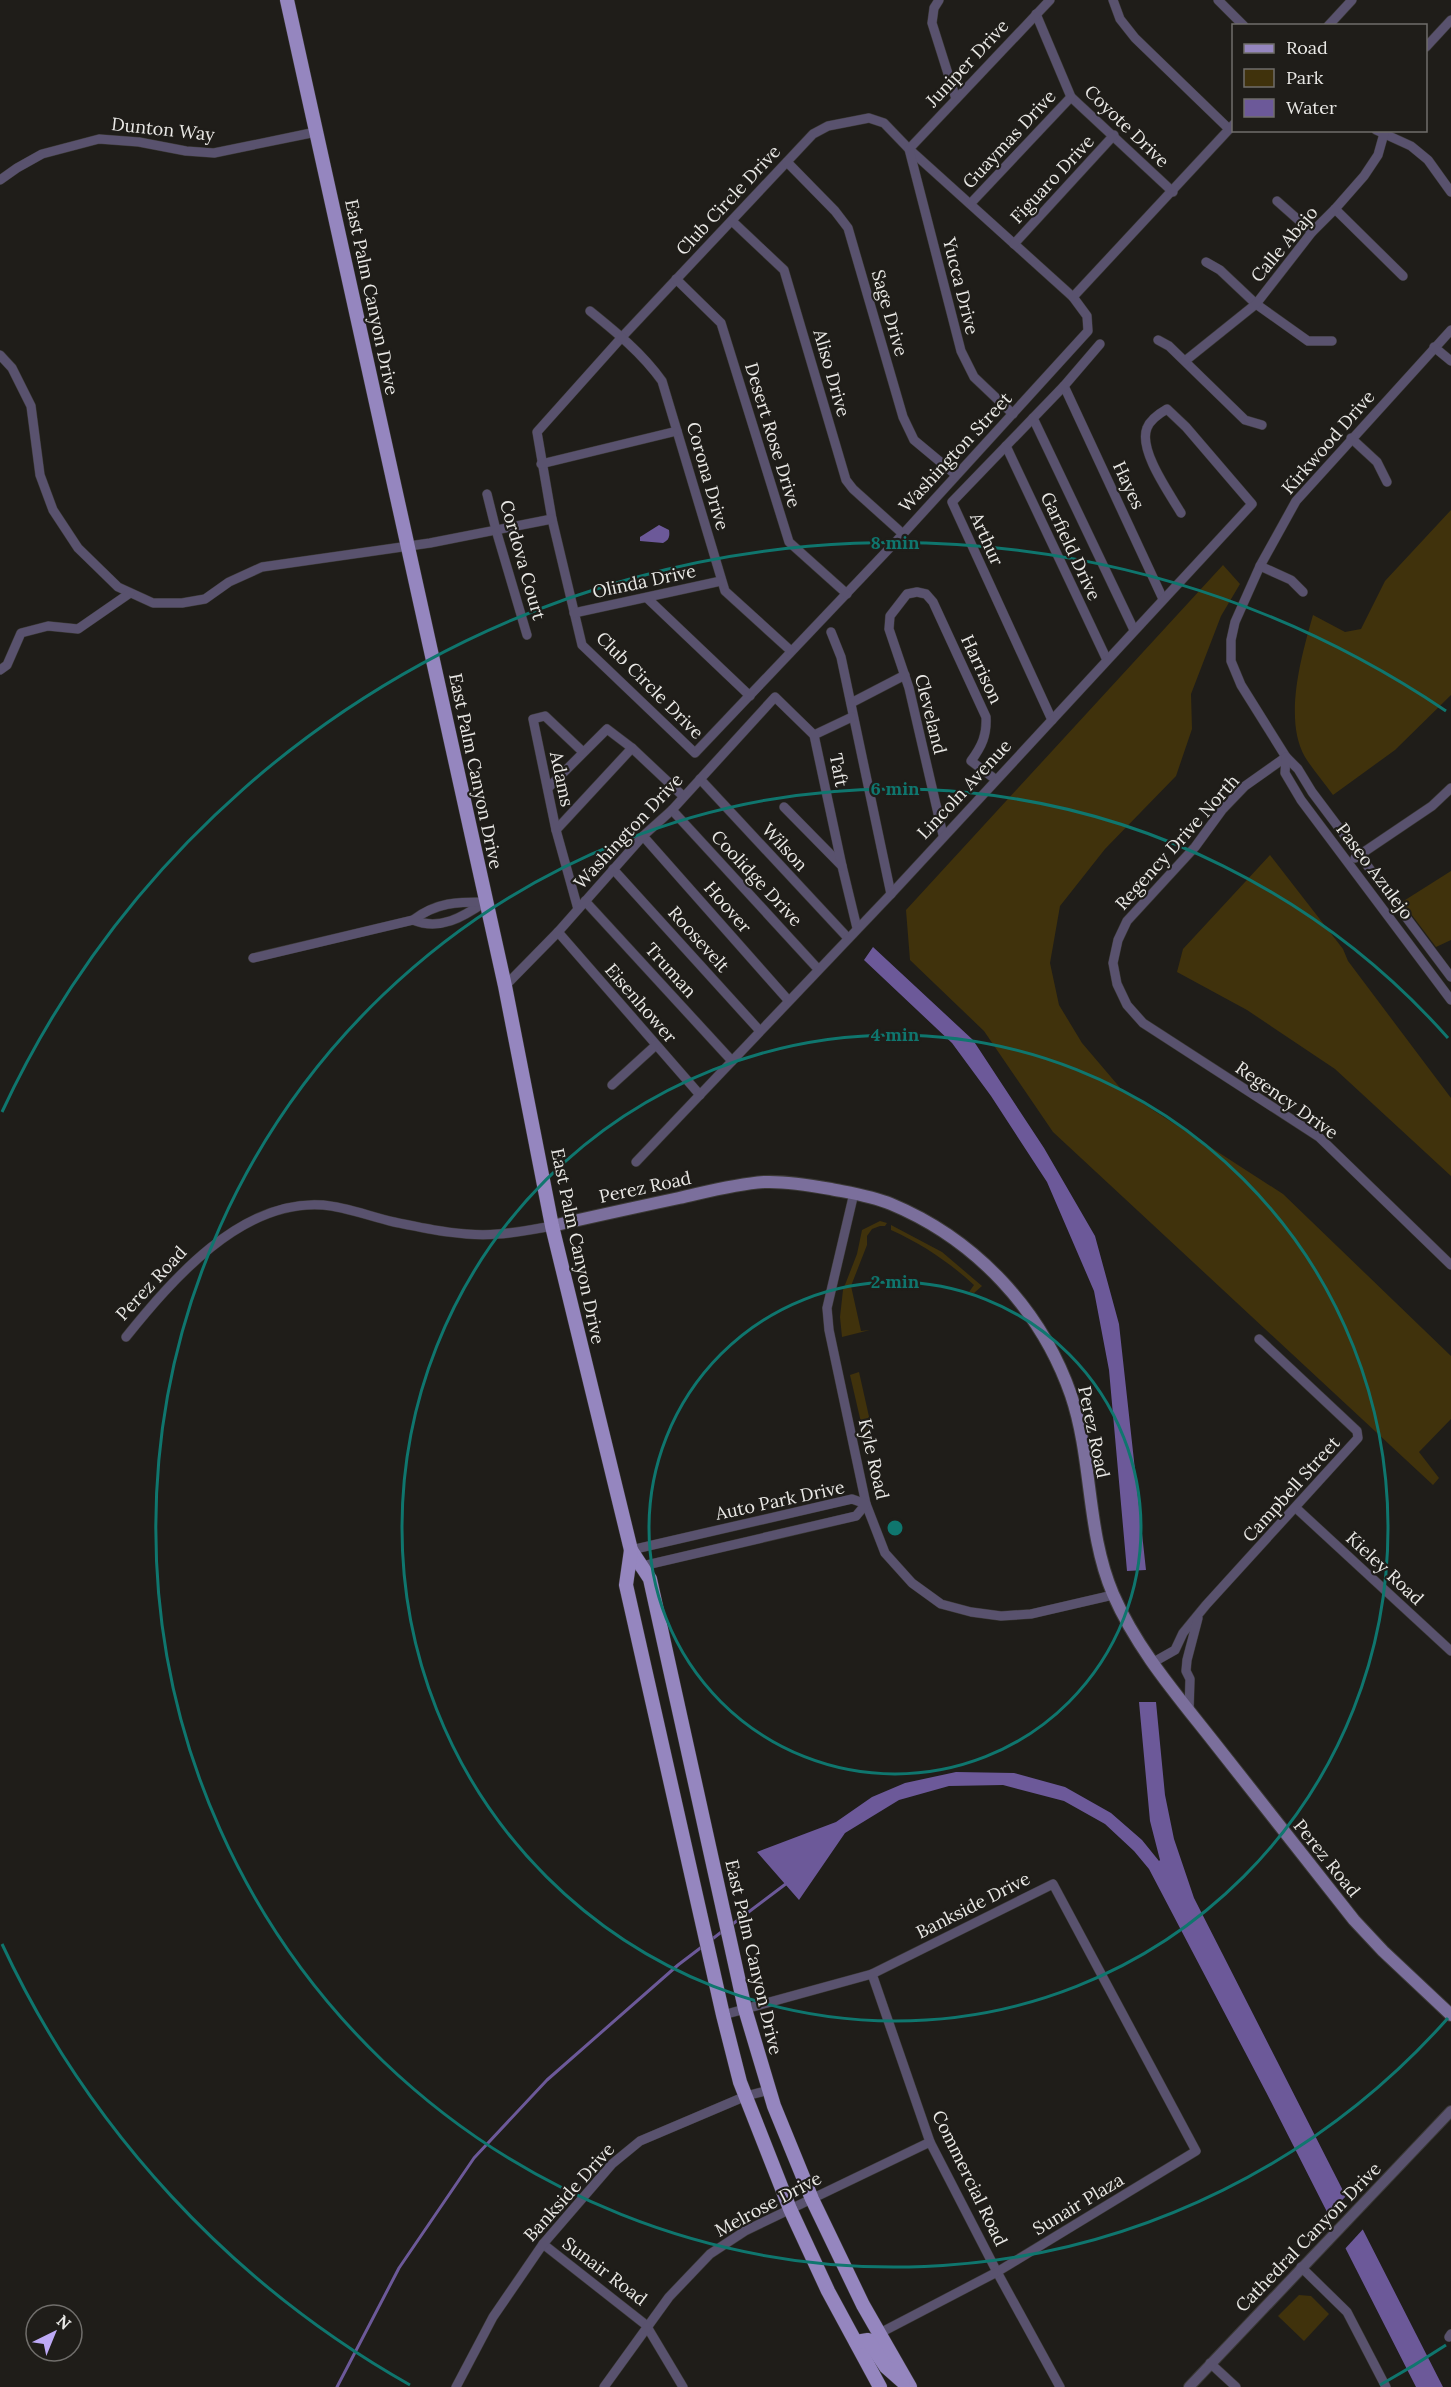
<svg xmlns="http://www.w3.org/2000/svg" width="1451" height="2387" viewBox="0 0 1451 2387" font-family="Lora,serif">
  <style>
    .green { fill: #40320c }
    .water { fill: #6c5999 }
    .pier { fill: #1f1d19 }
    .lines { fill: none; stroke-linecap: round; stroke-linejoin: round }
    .stream { stroke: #6c5999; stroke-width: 3 }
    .minor-casing { stroke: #3b3936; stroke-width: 10 }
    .tertiary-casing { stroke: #3b3936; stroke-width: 12 }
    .secondary-casing { stroke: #3b3936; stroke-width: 14 }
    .primary-casing { stroke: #3b3936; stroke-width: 15 }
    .minor { stroke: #59526e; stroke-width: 9 }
    .tertiary { stroke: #59526e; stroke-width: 10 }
    .secondary { stroke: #7b6f9c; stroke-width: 12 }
    .primary { stroke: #9586bf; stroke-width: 14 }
    .ring { fill: none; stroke: #0f766e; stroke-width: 3 }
    .labels { text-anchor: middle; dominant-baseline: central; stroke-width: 4.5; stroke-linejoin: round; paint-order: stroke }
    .street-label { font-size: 18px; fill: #e9e8e5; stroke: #1f1d19 }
    .centre { fill: #0f766e; stroke: #1f1d19; stroke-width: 3 }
    .ring-label { font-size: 18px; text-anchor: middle; font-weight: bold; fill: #0f766e; stroke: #1f1d19; stroke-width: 4.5; stroke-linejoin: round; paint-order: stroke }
  </style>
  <rect width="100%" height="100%" fill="#1f1d19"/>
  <g class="green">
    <path d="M1451 510V695L1395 750 1333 795C1324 782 1313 770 1305 757 1283 719 1302 654 1313 615L1345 632 1361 629 1385 581Z"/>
    <path d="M1223 565 1240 584 1221 616 1191 694 1192 729 1176 776 1105 849 1060 906 1050 963 1059 1005 1082 1043 1122 1090 1283 1194 1451 1356V1419L1419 1452 1439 1478 1433 1485 1053 1132 984 1031 910 960 906 910Z"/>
    <path d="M1270 855 1343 949 1348 961 1451 1098V1176L1335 1069 1247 1010 1177 972 1183 949Z"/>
    <path d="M1451 871V940L1436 947 1402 902Z"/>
    <path d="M880 1221 887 1223 885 1226H880L872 1229 867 1236V1245L851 1286 861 1331 870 1330 842 1337 840 1317 843 1290 857 1254 862 1230Z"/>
    <path d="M891 1225 942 1252 982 1286 974 1293 969 1292 974 1285C949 1262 922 1244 891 1230Z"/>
    <path d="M859 1372 872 1430 863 1431 850 1375Z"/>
    <path d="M1299 2295 1311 2296 1329 2314 1304 2341 1278 2316Z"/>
  </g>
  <g class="water">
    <path d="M659 525 669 530C670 536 669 540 663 543L640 541V537Z"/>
    <path d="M873 947 973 1040 1044 1148 1095 1236 1119 1324 1146 1570 1127 1571 1109 1370 1094 1291 1047 1182 991 1096 952 1043 864 960Z"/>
    <path d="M1139 1702H1156L1165 1795 1174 1839 1194 1898 1443 2387H1416L1266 2092 1149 1869 1134 1851 1105 1824 1064 1801 1003 1785 949 1786 899 1800 845 1833 799 1900 757 1852 836 1822 872 1797 905 1783 956 1772 1014 1773 1065 1787 1111 1813 1142 1840 1159 1861 1160 1860 1150 1821Z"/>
  </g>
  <path class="pier" d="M1348 2194 1365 2227 1343 2251 1326 2217Z"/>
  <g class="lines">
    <g class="stream">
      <path d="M730 1926 787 1883"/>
      <path d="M711 1940 724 1930"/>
      <path d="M337 2387 399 2268 474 2158 547 2080 678 1965 703 1946"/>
    </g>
    <defs>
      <g id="minor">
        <path d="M939 0 934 8 932 23 956 99"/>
        <path d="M1113 0 1120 19 1135 38 1229 129"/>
        <path d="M1218 0 1244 26"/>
        <path d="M1036 14 1071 97 1173 192"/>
        <path d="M1328 26 1352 0"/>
        <path d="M1426 47 1451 20"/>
        <path d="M869 118 884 123 909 149 1073 297 1087 316 1088 331 903 534 695 753 582 645 552 519 537 432 622 337 813 134 828 126Z"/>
        <path d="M1376 130 1411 146 1428 160 1451 192"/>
        <path d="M787 162 835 211 848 228 903 417 914 440 956 475"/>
        <path d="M0 180 17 168 42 154 99 139 139 142 186 151 214 153 316 132"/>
        <path d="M1277 201 1312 232"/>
        <path d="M971 203 1071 97"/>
        <path d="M1335 209 1403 276"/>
        <path d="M732 221 784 270 846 480 853 489 903 534"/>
        <path d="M1014 244 1114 135"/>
        <path d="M1206 262 1220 270 1256 304 1308 341H1332"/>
        <path d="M676 279 721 323 789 542 847 594"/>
        <path d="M1073 297 1234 124"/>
        <path d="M590 311C616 332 642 353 662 381L725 591 791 651"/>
        <path d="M1451 330 1296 501 1260 566 1235 622 1231 640V661L1241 685 1286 757 1298 769 1312 792 1451 977"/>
        <path d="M1158 340 1169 346 1245 420 1262 425"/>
        <path d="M1434 347 1451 361"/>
        <path d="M0 355 12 368 31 406 40 475 53 510 78 548 118 587 153 603H182L205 599 229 582 262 567 430 543 552 519"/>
        <path d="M1185 361 1256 304 1312 232 1335 209 1364 176 1378 155 1385 130"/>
        <path d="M1064 386 1163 599"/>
        <path d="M1013 414 974 377 961 351 909 149 1050 0"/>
        <path d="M1033 418 1134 630"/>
        <path d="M1351 438 1377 462 1387 482"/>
        <path d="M1006 446 1107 660"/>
        <path d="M541 464 677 431"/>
        <path d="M487 494 496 530 527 635"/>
        <path d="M1260 566 1291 580 1303 592"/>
        <path d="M647 598 750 696"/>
        <path d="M574 613 721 581"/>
        <path d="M831 632 841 657 891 894"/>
        <path d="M0 670 7 665 21 633 48 626 78 629 130 593"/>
        <path d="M851 703 905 675"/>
        <path d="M1052 720 952 502 1064 386 1100 344"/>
        <path d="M814 735 852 717"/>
        <path d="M1286 757 1245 786 1222 810 1195 847 1127 921 1118 940 1113 963 1117 984 1127 1005 1143 1023 1319 1137 1451 1265"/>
        <path d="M1286 757 1285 773 1301 800 1451 1000"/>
        <path d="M700 779 847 937"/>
        <path d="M548 788 607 729 632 748"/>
        <path d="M784 807 842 866 857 928"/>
        <path d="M672 810 818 969"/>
        <path d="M556 830 632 748 683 796"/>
        <path d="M943 835 909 688 889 629 890 616 907 594 917 592 926 594 933 602 986 717C987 735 982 746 971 761L995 779"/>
        <path d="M643 836 788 1000"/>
        <path d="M1355 858 1432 806 1451 788"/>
        <path d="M613 869 760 1031"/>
        <path d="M585 901 732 1061"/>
        <path d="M578 909 556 830 533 719 545 716 583 752"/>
        <path d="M413 920C440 931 463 917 485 902"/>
        <path d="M558 932 700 1095"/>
        <path d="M253 958 413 920C437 902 457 902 485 902"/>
        <path d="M505 986 558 932 643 836 672 810 775 697 814 735 842 866"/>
        <path d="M612 1085 656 1045"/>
        <path d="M636 1162 891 894 1252 504 1186 427 1167 409C1160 413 1150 420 1147 428 1138 450 1170 494 1181 513"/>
        <path d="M854 1193 827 1308 829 1330 866 1504 885 1553 912 1583 941 1604 971 1612 1001 1616 1031 1614 1113 1595"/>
        <path d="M126 1337C172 1280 241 1199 323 1205 347 1207 371 1217 394 1222 428 1229 464 1237 498 1234 516 1233 535 1229 552 1226"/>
        <path d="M1296 1508 1451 1651"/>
        <path d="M631 1550 852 1499 866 1504 856 1516 638 1567"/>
        <path d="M1152 1663 1175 1650 1183 1633 1206 1605 1358 1438 1357 1431 1259 1339"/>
        <path d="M1189 1711 1190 1679 1186 1671 1187 1660 1198 1618"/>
        <path d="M872 1974 930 2142 997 2272 1060 2387"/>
        <path d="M723 2015 872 1974 1053 1884 1196 2151 997 2272 880 2333"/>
        <path d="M543 2244 646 2325 683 2387"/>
        <path d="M1301 2267 1347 2312 1386 2387"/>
        <path d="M1449 2337 1451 2334"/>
        <path d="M1210 2363 1236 2387"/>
        <path d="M456 2387 493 2317 543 2244 612 2164 640 2141 746 2096 769 2090"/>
        <path d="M604 2387 669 2297 710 2254 745 2231 930 2142"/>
      </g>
      <path id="tertiary" d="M1189 2387 1451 2111"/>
      <path id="secondary" d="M552 1226C595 1216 637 1207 679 1198 706 1192 735 1184 764 1182 786 1181 809 1185 831 1189 851 1193 872 1196 891 1204 975 1239 1041 1309 1071 1395 1093 1460 1086 1531 1113 1594 1137 1649 1176 1694 1213 1741 1260 1801 1307 1861 1354 1920L1383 1951 1451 2015"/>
      <g id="primary">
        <path d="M287 0 505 986 552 1226 631 1550 650 1579 745 2009 774 2106 812 2199 863 2305 910 2387"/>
        <path d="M631 1550 626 1585 723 2015 740 2082 790 2209 828 2291 880 2387"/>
        <path d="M856 2342 868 2340 886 2367 903 2382"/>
      </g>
    </defs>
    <use href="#minor" class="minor-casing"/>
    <use href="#tertiary" class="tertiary-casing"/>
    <use href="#secondary" class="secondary-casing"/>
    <use href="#primary" class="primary-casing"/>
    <use href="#minor" class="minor"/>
    <use href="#tertiary" class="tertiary"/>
    <use href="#secondary" class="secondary"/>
    <use href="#primary" class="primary"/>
  </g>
  <g class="ring">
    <circle cx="895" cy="1528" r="246"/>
    <circle cx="895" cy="1528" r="493"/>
    <path d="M1448 2018A739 739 0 1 1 1448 1038"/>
    <path d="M1446 2345A985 985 0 0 1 1380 2385M410 2385A985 985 0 0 1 2 1944M2 1112A985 985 0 0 1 1446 711"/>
  </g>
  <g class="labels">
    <g class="street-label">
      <text transform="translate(967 63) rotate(-47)">Juniper Drive</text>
      <text transform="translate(1127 126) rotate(44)">Coyote Drive</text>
      <text transform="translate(163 129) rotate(6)">Dunton Way</text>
      <text transform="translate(1009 139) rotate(-47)">Guaymas Drive</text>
      <text transform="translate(1052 179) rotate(-47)">Figuaro Drive</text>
      <text transform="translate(728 200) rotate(-47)">Club Circle Drive</text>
      <text transform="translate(1284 244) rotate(-50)">Calle Abajo</text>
      <text transform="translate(961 286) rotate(76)">Yucca Drive</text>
      <text transform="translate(372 297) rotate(78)">East Palm Canyon Drive</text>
      <text transform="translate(890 313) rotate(74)">Sage Drive</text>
      <text transform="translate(832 373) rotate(74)">Aliso Drive</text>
      <text transform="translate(773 435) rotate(73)">Desert Rose Drive</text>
      <text transform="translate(1328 442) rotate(-49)">Kirkwood Drive</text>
      <text transform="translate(955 452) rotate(-47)">Washington Street</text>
      <text transform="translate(708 476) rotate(74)">Corona Drive</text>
      <text transform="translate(1129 485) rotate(65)">Hayes</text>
      <text transform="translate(987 539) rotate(66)">Arthur</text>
      <text transform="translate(1071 546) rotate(65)">Garfield Drive</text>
      <text transform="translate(523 560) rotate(74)">Cordova Court</text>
      <text transform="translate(644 581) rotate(-12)">Olinda Drive</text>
      <text transform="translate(982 669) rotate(65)">Harrison</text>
      <text transform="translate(650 685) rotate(45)">Club Circle Drive</text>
      <text transform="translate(931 714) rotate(76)">Cleveland</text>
      <text transform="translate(839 770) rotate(79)">Taft</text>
      <text transform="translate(476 771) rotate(78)">East Palm Canyon Drive</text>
      <text transform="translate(562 779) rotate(78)">Adams</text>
      <text transform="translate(964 789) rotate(-47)">Lincoln Avenue</text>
      <text transform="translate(628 831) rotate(-47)">Washington Drive</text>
      <text transform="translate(1177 842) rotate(-48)">Regency Drive North</text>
      <text transform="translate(785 847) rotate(47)">Wilson</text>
      <text transform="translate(1375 871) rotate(53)">Paseo Azulejo</text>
      <text transform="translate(757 878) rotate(47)">Coolidge Drive</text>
      <text transform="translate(728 907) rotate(49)">Hoover</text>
      <text transform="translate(699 939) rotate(48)">Roosevelt</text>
      <text transform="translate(671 970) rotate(48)">Truman</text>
      <text transform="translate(641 1003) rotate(49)">Eisenhower</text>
      <text transform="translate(1287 1100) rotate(35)">Regency Drive</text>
      <text transform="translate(645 1187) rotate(-12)">Perez Road</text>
      <text transform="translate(578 1246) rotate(78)">East Palm Canyon Drive</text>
      <text transform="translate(151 1283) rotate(-47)">Perez Road</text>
      <text transform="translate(1094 1432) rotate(78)">Perez Road</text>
      <text transform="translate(874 1459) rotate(77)">Kyle Road</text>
      <text transform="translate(1291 1489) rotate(-48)">Campbell Street</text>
      <text transform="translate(780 1500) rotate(-12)">Auto Park Drive</text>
      <text transform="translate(1385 1568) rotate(43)">Kieley Road</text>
      <text transform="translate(1327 1858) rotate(51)">Perez Road</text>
      <text transform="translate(973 1905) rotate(-27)">Bankside Drive</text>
      <text transform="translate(754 1957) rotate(77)">East Palm Canyon Drive</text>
      <text transform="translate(970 2178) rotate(64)">Commercial Road</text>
      <text transform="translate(569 2192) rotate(-48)">Bankside Drive</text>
      <text transform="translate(768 2204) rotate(-28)">Melrose Drive</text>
      <text transform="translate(1078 2204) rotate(-31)">Sunair Plaza</text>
      <text transform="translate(1308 2237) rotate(-46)">Cathedral Canyon Drive</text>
      <text transform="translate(605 2271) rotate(37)">Sunair Road</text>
    </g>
  </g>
  <circle cx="895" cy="1528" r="9" class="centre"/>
  <g class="ring-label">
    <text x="895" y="549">8 min</text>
    <text x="895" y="795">6 min</text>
    <text x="895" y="1041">4 min</text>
    <text x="895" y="1288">2 min</text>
  </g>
  <rect x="1232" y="24" width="195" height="108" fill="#1f1d19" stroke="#706e6b" stroke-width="1.5"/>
  <rect x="1244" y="44" width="30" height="9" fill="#9586bf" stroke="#706e6b" stroke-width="1.5"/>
  <text x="1286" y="54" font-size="18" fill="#e9e8e5">Road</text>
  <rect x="1244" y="69" width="30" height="18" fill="#40320c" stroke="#706e6b" stroke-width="1.5"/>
  <text x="1286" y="84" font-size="18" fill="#e9e8e5">Park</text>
  <rect x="1244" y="99" width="30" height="18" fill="#6c5999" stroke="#706e6b" stroke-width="1.5"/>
  <text x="1286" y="114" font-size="18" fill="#e9e8e5">Water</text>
  <g transform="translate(54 2333) rotate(43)"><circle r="28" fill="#1f1d19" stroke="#706e6b" stroke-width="1.5"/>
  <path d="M0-4.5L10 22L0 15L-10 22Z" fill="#bda9f5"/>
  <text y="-9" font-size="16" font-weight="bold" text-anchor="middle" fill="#e9e8e5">N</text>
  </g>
</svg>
